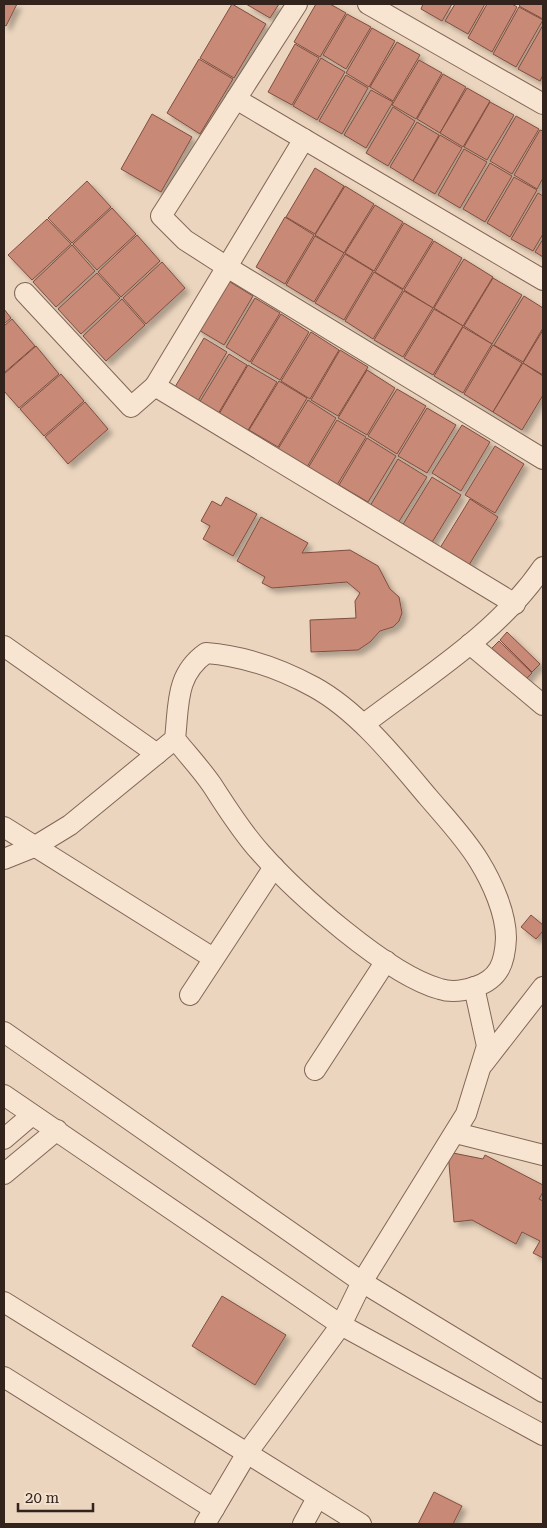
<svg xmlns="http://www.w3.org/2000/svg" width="547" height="1528" viewBox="0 0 547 1528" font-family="'Roboto Serif',serif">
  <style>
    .building { fill: #c88976; stroke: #804d3f; filter: url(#shadow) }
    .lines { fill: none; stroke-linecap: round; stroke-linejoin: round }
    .street-casing { stroke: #826758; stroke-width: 22 }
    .street { stroke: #f7e4d1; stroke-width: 20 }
  </style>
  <defs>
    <filter id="shadow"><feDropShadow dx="4.5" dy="4.5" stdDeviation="2.5" flood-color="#0004"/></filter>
  </defs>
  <rect width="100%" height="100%" fill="#ebd5be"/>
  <g class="building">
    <path d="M4 4H17L6 26 4 25Z"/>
    <path d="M232 4 266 24 234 78 200 58Z"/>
    <path d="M246 4H279L270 18Z"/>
    <path d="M316 4H330L346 13 320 57 294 42Z"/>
    <path d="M423 4H452L442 21 421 9Z"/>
    <path d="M455 4H485L468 34 445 21Z"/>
    <path d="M487 4H512L517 7 492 52 468 38Z"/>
    <path d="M521 4H543V19L519 6Z"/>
    <path d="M519 7 543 20 516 67 493 54Z"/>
    <path d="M347 14 371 27 346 69 323 55Z"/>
    <path d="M543 25V75L540 81 518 69Z"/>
    <path d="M372 28 395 41 369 87 346 73Z"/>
    <path d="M397 42 420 55 393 101 370 87Z"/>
    <path d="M295 44 319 58 292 105 268 92Z"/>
    <path d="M321 58 345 72 317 120 293 106Z"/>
    <path d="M199 59 233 79 200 134 167 113Z"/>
    <path d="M419 60 442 73 416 119 392 105Z"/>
    <path d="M443 74 466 87 440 133 417 119Z"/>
    <path d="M346 75 368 88 342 134 319 121Z"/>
    <path d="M467 88 490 101 463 147 440 133Z"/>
    <path d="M371 90 393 102 366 148 344 135Z"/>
    <path d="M490 102 514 115 487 160 464 147Z"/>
    <path d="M393 107 415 121 388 166 366 153Z"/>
    <path d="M152 114 192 137 161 192 121 169Z"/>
    <path d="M516 116 539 129 512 174 490 161Z"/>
    <path d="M417 122 439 135 413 181 390 167Z"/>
    <path d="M540 130 543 131V178L537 189 514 175Z"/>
    <path d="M440 135 462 148 435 194 413 181Z"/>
    <path d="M464 149 487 162 460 208 438 195Z"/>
    <path d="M490 163 512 176 485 222 463 209Z"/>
    <path d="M315 168 344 186 315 234 286 217Z"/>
    <path d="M514 177 537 190 510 237 487 223Z"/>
    <path d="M87 181 111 207 72 243 48 218Z"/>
    <path d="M345 186 374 204 344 253 315 235Z"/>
    <path d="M538 193 543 196V234L533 251 511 239Z"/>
    <path d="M375 205 403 222 374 271 345 253Z"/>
    <path d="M112 208 136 234 97 270 73 244Z"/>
    <path d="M285 217 314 235 285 284 256 267Z"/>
    <path d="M47 219 71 244 32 280 8 255Z"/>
    <path d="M404 223 433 240 403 289 375 272Z"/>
    <path d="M137 235 160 261 121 297 98 272Z"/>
    <path d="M315 236 344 253 314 302 286 285Z"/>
    <path d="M543 239V257L535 252Z"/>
    <path d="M434 241 462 258 433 308 404 290Z"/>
    <path d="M72 245 95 271 56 307 33 282Z"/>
    <path d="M345 254 373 271 344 320 315 303Z"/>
    <path d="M464 259 493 277 463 326 434 308Z"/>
    <path d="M162 262 185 288 146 324 123 298Z"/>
    <path d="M374 272 403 290 373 339 345 321Z"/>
    <path d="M97 273 120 298 81 334 58 309Z"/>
    <path d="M493 278 522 295 492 344 464 326Z"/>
    <path d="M227 280 253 296 224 345 197 329Z"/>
    <path d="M404 291 433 308 403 357 374 340Z"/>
    <path d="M524 296 543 308V328L523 362 494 345Z"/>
    <path d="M255 298 280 313 250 362 226 347Z"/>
    <path d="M122 299 145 325 106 361 83 336Z"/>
    <path d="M4 309 11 318 4 324Z"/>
    <path d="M434 309 463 326 433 375 404 358Z"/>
    <path d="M281 314 309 332 280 380 251 363Z"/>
    <path d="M12 319 35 346 4 373V326Z"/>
    <path d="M463 327 492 344 463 393 434 376Z"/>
    <path d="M543 330V375L523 363Z"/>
    <path d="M311 332 339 350 310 399 281 381Z"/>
    <path d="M204 338 227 352 198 401 175 387Z"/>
    <path d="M493 345 522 363 493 412 464 394Z"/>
    <path d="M36 346 59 374 19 408 4 391V374Z"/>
    <path d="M340 350 368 367 338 416 311 400Z"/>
    <path d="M229 354 247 365 218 414 199 403Z"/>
    <path d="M523 363 543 376V395L522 430 493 412Z"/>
    <path d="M248 365 277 382 247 432 219 414Z"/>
    <path d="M367 370 395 388 367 435 338 418Z"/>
    <path d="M61 374 84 401 44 436 20 409Z"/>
    <path d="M279 381 307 398 278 447 249 430Z"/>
    <path d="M397 389 426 406 397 454 368 436Z"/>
    <path d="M308 400 336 418 307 467 278 449Z"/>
    <path d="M85 402 108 429 68 464 45 437Z"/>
    <path d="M427 408 456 425 427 473 398 456Z"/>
    <path d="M337 420 366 437 337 485 308 468Z"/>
    <path d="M462 425 490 442 461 491 432 473Z"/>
    <path d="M367 438 396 456 368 502 339 485Z"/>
    <path d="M495 446 524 464 495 513 465 495Z"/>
    <path d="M398 459 427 477 398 523 370 506Z"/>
    <path d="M432 477 461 495 431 544 402 526Z"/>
    <path d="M226 497 257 514 233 556 203 539 210 526 201 521 212 501 221 506Z"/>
    <path d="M470 499 498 517 469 565 440 548Z"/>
    <path d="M261 517 308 543 302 553 350 550 378 566 390 589 399 597 402 613 399 621 393 627 380 631 370 642 358 650 311 652 310 620 356 618 355 601 360 593 347 582 272 588 262 583 265 577 237 561Z"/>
    <path d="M507 632 540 664 532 672 500 640Z"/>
    <path d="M499 641 532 673 524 681 491 649Z"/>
    <path d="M531 915 543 925V931L536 939 521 927Z"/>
    <path d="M448 1152 483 1159 485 1155 543 1185V1192L539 1199 543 1201V1258L533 1253 540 1241 522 1232 516 1244 472 1220 454 1222Z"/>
    <path d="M222 1296 286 1335 255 1385 192 1346Z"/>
    <path d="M434 1492 462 1506 453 1524H418Z"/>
  </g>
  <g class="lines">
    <defs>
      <g id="street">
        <path d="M297 4 161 216 185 240 227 267 543 459"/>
        <path d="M368 4 543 104"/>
        <path d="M236 99 543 280"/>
        <path d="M304 139 155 386 515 604"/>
        <path d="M25 293 131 407 155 386"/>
        <path d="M470 644 543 705"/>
        <path d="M4 646 157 754"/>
        <path d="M364 724C427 676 498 633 543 567"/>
        <path d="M4 827 213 958"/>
        <path d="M4 859 34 847 70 825 175 739C179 705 175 675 206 653 245 656 279 668 314 687 358 711 396 759 428 797 445 817 465 838 479 861 492 882 506 913 506 938 505 963 499 979 475 987 463 991 452 993 440 989 388 975 296 893 260 852 241 831 227 808 212 785 201 769 187 754 175 739"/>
        <path d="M190 995 274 867"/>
        <path d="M4 1032 362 1282 543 1392"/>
        <path d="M483 1064 543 987"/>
        <path d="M315 1070 386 961"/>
        <path d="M4 1095 341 1325 543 1435"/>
        <path d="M456 1133 543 1155"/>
        <path d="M4 1139 32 1115"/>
        <path d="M4 1174 57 1130"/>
        <path d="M4 1302 361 1524"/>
        <path d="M4 1377 214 1509"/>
        <path d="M205 1524 247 1453 341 1325 362 1282 466 1114 487 1046 474 987"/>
        <path d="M303 1524 317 1498"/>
      </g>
    </defs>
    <use href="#street" class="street-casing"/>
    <use href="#street" class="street"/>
  </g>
  <rect width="547" height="1528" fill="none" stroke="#32231c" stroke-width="10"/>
  <path d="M18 1503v8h75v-8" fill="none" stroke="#32231c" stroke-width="2.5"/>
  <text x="25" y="1503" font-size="15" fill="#32231c" stroke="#f3e1cd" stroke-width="4" paint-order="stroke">20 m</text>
</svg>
